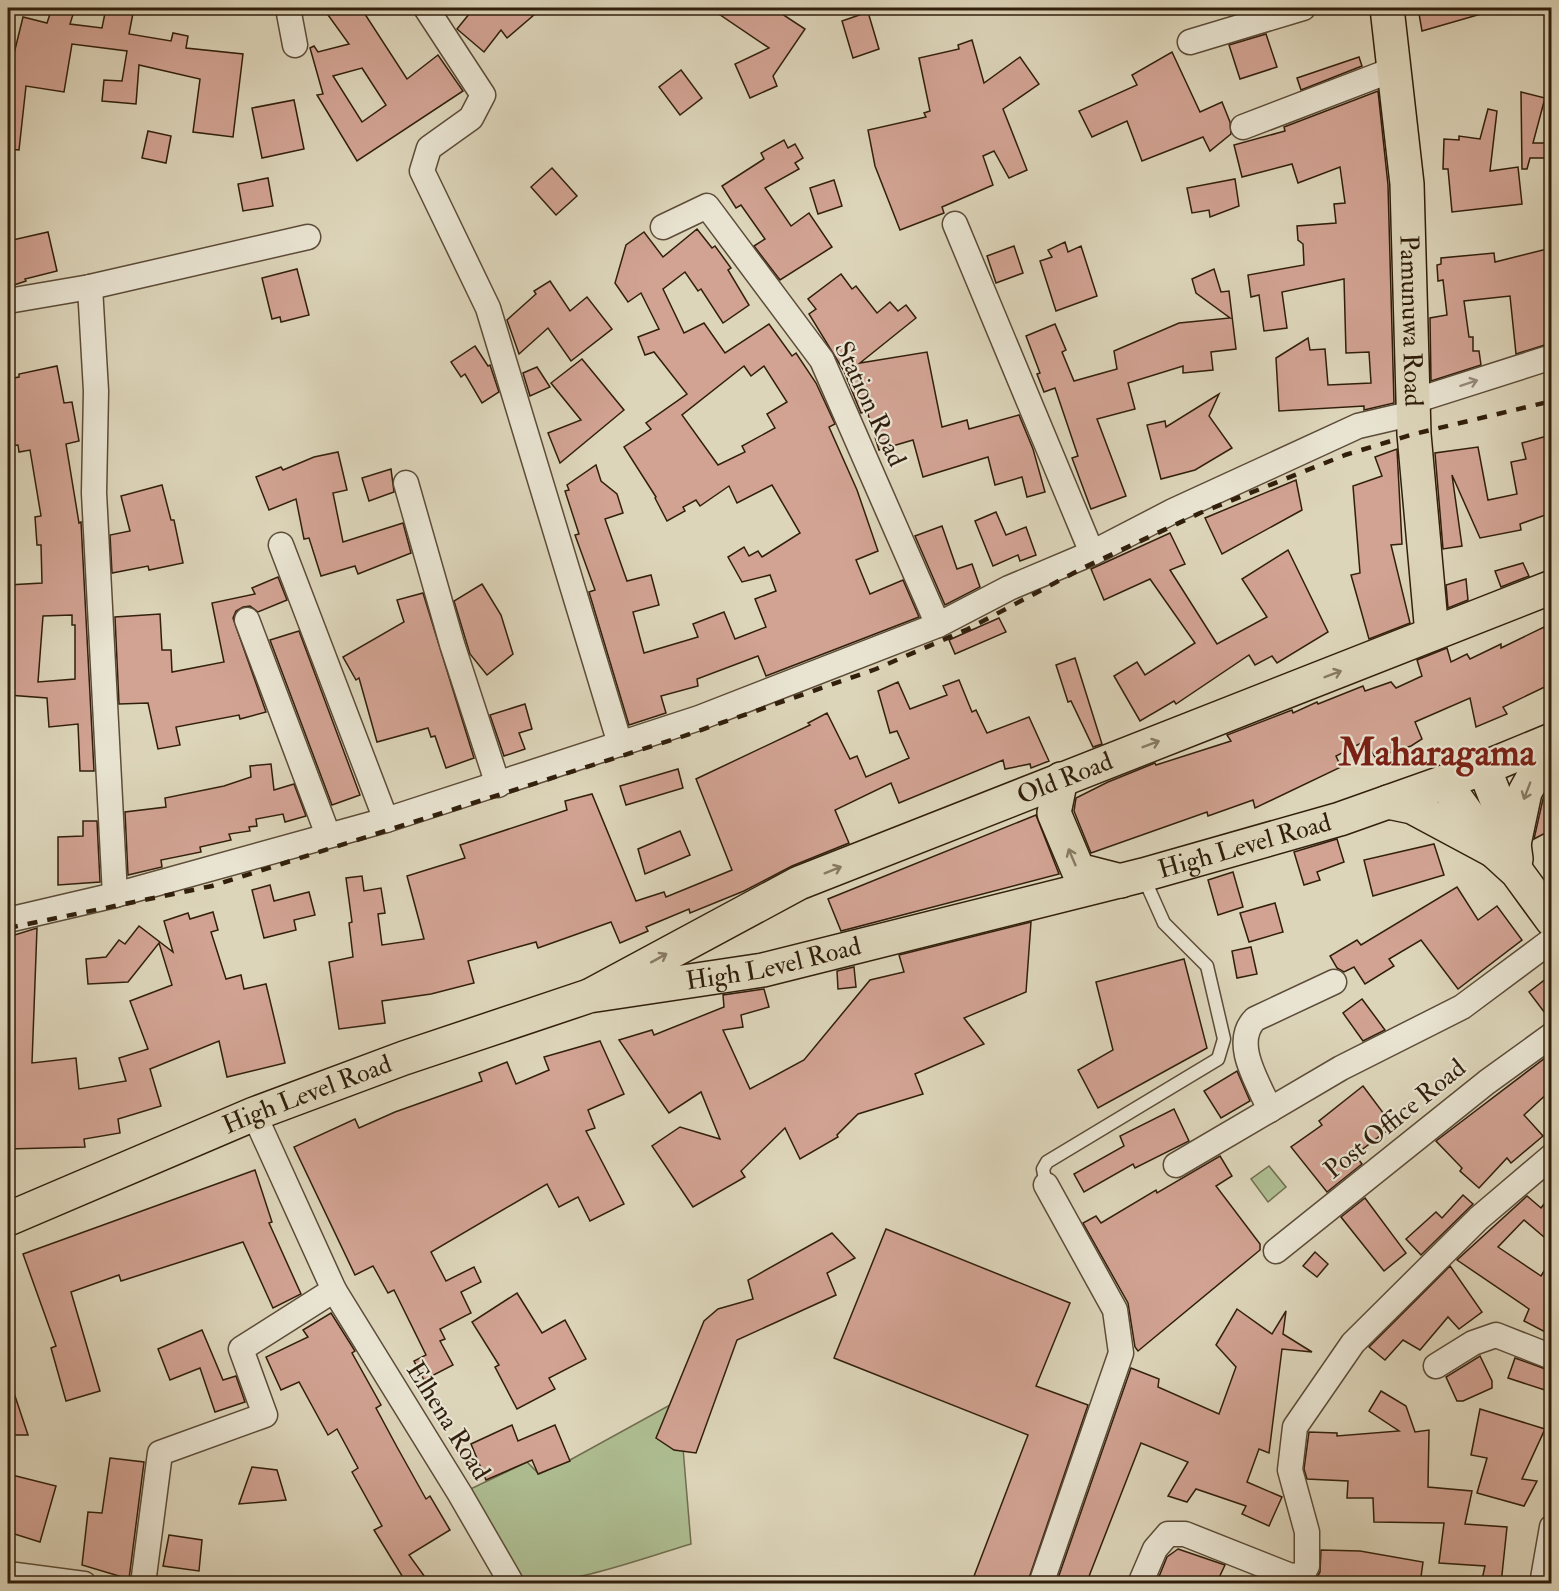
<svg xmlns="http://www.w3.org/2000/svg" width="1559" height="1591" viewBox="0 0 1559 1591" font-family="'IM FELL Double Pica',serif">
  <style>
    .green { fill: #aebe92; stroke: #706e4f; stroke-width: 1.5 }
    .building { fill: #d2a393; stroke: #311f0c; stroke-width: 1.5; fill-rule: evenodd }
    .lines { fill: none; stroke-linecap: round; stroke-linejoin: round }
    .service-casing { stroke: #5c4c38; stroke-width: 15 }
    .minor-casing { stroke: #5c4c38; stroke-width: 27 }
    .primary-casing { stroke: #311f0c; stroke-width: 36 }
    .trunk-casing { stroke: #311f0c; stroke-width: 36 }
    .service { stroke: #e9e4d2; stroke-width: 12 }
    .minor { stroke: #e9e4d2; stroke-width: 24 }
    .primary { stroke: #ddd5ba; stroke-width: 33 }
    .trunk { stroke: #ddd5ba; stroke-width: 33 }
    .rail { stroke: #311f0c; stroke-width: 4.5; stroke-dasharray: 10 10; stroke-linecap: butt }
    .oneway { stroke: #968b79 }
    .oneway2 { stroke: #877a63 }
    .labels { text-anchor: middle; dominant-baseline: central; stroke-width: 4.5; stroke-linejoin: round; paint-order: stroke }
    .street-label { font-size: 26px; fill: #311f0c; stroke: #e9e4d2 }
    .town-label { font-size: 38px; font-weight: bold; fill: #7a1f14; stroke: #e9e4d2 }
  </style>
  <rect width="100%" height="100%" fill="#ddd5ba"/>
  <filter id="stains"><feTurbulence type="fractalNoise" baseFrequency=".00333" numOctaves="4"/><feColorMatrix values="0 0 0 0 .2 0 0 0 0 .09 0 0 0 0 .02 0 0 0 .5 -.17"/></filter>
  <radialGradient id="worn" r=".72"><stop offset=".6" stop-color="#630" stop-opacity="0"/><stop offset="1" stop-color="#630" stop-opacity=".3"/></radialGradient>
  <g class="green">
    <path d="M1269 1166 1286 1187 1268 1202 1251 1179Z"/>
    <path d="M679 1400 691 1544C637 1560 579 1583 522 1583L460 1494 527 1462 539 1474 570 1460Z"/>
  </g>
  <g class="building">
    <path d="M52 8H75L70 24 102 28 106 8H134L129 34 171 41 173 33 188 36 186 48 243 54 233 137 193 132 200 79 139 65 136 104 102 101 104 80 122 81 127 51 72 44 64 92 26 86 19 150 8 149V70H10L23 17 47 23Z"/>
    <path d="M323 8H361L407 79 438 55 463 91 357 161 317 95 323 94 310 48 314 46 318 52 349 44ZM362 68 386 105 362 122 333 76Z"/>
    <path d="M474 8H542L507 38 501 30 484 52 457 29Z"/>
    <path d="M710 8H773L805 29 773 76 777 86 750 98 735 64 769 48Z"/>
    <path d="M1418 8H1487L1488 12 1422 31Z"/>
    <path d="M868 12 879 49 853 58 842 21Z"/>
    <path d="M1266 34 1277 67 1240 79 1229 45Z"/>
    <path d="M972 40 984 83 1020 57 1039 84 1003 109 1027 170 1009 178 994 151 983 156 993 185 942 207 944 213 900 230 875 166 868 130 926 117 924 113 930 111 919 58 959 49 958 45Z"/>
    <path d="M1172 52 1200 112 1222 102 1230 122 1231 134 1210 151 1203 137 1142 161 1127 121 1092 137 1079 111 1137 85 1132 75Z"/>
    <path d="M1359 57 1362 66 1301 90 1297 78Z"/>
    <path d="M681 70 702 98 680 115 659 87Z"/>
    <path d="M1378 91 1388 185 1394 403 1364 410V406L1279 411 1276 358 1308 338 1310 350 1325 349 1328 385 1371 383 1369 352 1346 353 1344 279 1282 292 1287 328 1264 331 1259 295 1251 297 1248 275 1304 265 1303 244 1298 240 1297 226 1336 223 1334 204 1345 203 1340 167 1298 183 1292 164 1242 177 1234 145 1285 131 1284 127Z"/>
    <path d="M1521 92 1545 98 1533 143H1551V158H1530L1527 169H1522Z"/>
    <path d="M294 100 304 149 262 158 252 108Z"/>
    <path d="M1488 109 1497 111 1490 171 1518 167 1522 204 1452 212 1448 169H1443L1444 139 1459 140V136L1480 139Z"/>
    <path d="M148 131 171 136 166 163 142 158Z"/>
    <path d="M784 140 788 148 795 144 803 158 795 163 799 169 765 188 791 226 809 213 832 247 780 280 754 246 765 239 741 205 736 208 722 186 764 159 761 153Z"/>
    <path d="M552 168 577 196 556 215 531 187Z"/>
    <path d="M268 178 273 206 243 211 238 184Z"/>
    <path d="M1235 179 1239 206 1210 217 1209 210 1192 213 1187 188Z"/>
    <path d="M834 180 842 206 818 214 810 188Z"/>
    <path d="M697 229 712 248 715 246 731 268 728 270 749 305 723 323 701 289 698 291 685 272 663 289 684 333 704 323 725 353 769 324 792 356 796 353 816 383 835 424 829 427 857 490 878 551 856 560 870 594 903 580 919 617 766 676 758 656 697 679 698 686 661 696 666 713 629 725 589 592 595 590 575 535 579 534 565 491 569 490 567 485 596 465 601 481 617 494 623 513 605 519 627 581 651 575 659 605 633 612 644 653 698 637 693 624 724 612 735 639 766 627 755 599 776 591 770 575 742 582 728 557 744 547 749 556 758 551 762 557 800 533 772 485 737 503 729 486 700 506 696 500 683 507 685 511 667 521 655 498 656 497 624 447 651 429 646 423 687 394 654 352 645 355 638 337 659 329 641 293 628 302 615 283 626 245 644 232 663 257ZM744 366 751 376 764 366 787 402 767 414 775 428 742 446 745 452 718 465 682 415Z"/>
    <path d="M48 232 57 271 25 279 26 281 8 287V241Z"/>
    <path d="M1065 242 1068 252 1081 246 1097 296 1056 311 1040 261 1052 257 1048 250Z"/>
    <path d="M1014 246 1023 273 996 283 987 256Z"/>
    <path d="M1551 248V343L1516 354 1510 296 1464 301 1469 337H1473V351H1479L1481 365 1431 381 1430 318 1447 315 1443 280 1438 281 1437 265 1441 264V258L1494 253 1495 262Z"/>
    <path d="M297 269 309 315 281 322 280 317 272 319 262 278Z"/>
    <path d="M1214 269 1221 292 1229 291 1236 349 1211 352 1213 370 1183 373V366L1128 383 1135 409 1097 419 1126 496 1091 509 1072 458 1078 456 1055 388 1044 392 1037 374 1040 373 1026 336 1055 324 1066 350 1062 352 1074 381 1117 369 1114 351 1179 323 1230 318 1196 293 1192 279Z"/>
    <path d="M841 274 852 289 856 286 877 313 890 302 898 311 906 305 916 318 860 363 927 352 942 427 967 420 969 429 1019 415 1033 449 1045 492 1027 497 1022 477 995 485 988 457 923 477 913 440 879 450 867 411 861 413 844 371 809 314 816 309 808 299Z"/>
    <path d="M550 281 570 311 587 297 612 329 571 361 548 328 519 354 507 320 536 294 534 291Z"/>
    <path d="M475 346 488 366 490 365 499 392 482 403 465 374 461 377 451 362Z"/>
    <path d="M582 359 624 410 560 463 548 433 581 420 551 383Z"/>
    <path d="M57 366 64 403 72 402 79 441 66 444 79 523 81 522 94 771H80L78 724 49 727 47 698 8 695V585L42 583 41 545H37L35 517 41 516 30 450 19 452 18 445 8 446V379L19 377V374ZM72 615V625H75V679L38 682 43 616Z"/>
    <path d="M537 367 550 387 530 396 523 373Z"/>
    <path d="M1219 394 1209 416 1232 448 1195 470 1161 479 1147 425 1165 421 1166 427Z"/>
    <path d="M1547 436 1551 451V513L1520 524 1521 530 1480 538 1452 475 1462 546 1443 549 1435 453 1478 447 1488 500 1517 494 1511 462 1526 459 1522 443Z"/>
    <path d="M1397 449 1402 544 1391 545 1410 623 1369 639 1351 575 1360 573 1353 486 1382 476 1375 457Z"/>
    <path d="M338 452 347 490 333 493 343 542 403 523 411 553 358 574 355 566 321 576 309 538 304 539 296 499 269 510 256 477 281 467 283 470 314 457Z"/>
    <path d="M391 469 394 492 369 501 362 478Z"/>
    <path d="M1296 480 1302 510 1222 554 1205 518Z"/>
    <path d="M162 485 171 520H174L183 563 149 570 148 566 112 573 110 535 130 531 121 496Z"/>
    <path d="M996 512 1006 535 1026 527 1036 555 1020 561 1018 555 993 566 975 521Z"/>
    <path d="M942 526 957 569 972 564 980 587 945 605 915 536Z"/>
    <path d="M1170 533 1185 564 1170 570 1217 644 1267 617 1242 579 1288 550 1328 632 1277 663 1272 656 1255 665 1249 655 1176 704 1174 701 1140 721 1114 676 1137 662 1145 675 1195 643 1150 579 1104 600 1091 569Z"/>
    <path d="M1523 563 1529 576 1501 587 1495 571Z"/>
    <path d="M278 577 287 600 258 612 250 606 243 607 236 611 233 618 266 712 240 719 239 715 176 727 180 745 158 749 148 703 119 704 115 617 160 614 162 650H171L172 672 224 662 212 603 255 594 252 588Z"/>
    <path d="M1466 579 1468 600 1448 608 1446 585Z"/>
    <path d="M482 584 501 615 513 654 487 675 470 654 454 601Z"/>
    <path d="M423 593 474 758 446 768 435 736 431 737 428 728 377 742 359 678 356 680 343 657 404 622 397 600Z"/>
    <path d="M999 618 1006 632 955 654 949 640Z"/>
    <path d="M1544 627 1551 653V684L1503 707 1507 714 1476 727 1470 698 1415 722 1422 739 1411 746 1375 757 1365 741 1336 756 1341 767 1255 808 1253 800 1208 816 1207 812 1091 853 1074 811 1076 798 1108 782 1155 763 1156 765 1231 741 1227 735 1292 710 1293 713 1317 702 1318 704 1363 686 1365 691 1391 682 1396 688 1422 676 1417 660 1447 648 1451 662 1467 654 1470 659 1501 644V648Z"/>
    <path d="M299 631 360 795 332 805 270 640Z"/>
    <path d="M1075 658 1102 744 1093 747 1071 701 1068 702 1056 665Z"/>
    <path d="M959 680 972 712 976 710 987 733 1029 717 1049 761 1031 768 1030 764 1005 769 1003 760 899 803 891 783 835 810 849 843 792 866 744 891 690 913 689 909 646 927 648 931 620 943 611 922 538 948 536 942 468 961 474 983 431 994 382 1001 385 1023 339 1029 329 962 353 957 349 923 352 922 346 878 362 876 364 891 381 888 385 913 378 914 382 945 424 939 407 876 465 858 460 845 567 810 565 801 592 794 636 901 664 892 666 897 732 870 696 779 810 725 808 723 827 713 850 759 857 756 866 777 909 758 897 731 890 733 878 691 898 682 910 709 947 695 943 686Z"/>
    <path d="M525 704 532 729 519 733 525 749 504 756 490 715Z"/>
    <path d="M271 764 274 790 294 784 306 816 285 822 283 814 256 819 257 826 249 827 250 831 229 834 231 840 200 847 201 852 161 860 162 867 128 875 125 812 166 807 165 798 224 786 251 777 250 766Z"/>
    <path d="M678 769 683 788 626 805 620 786Z"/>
    <path d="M1551 783V830L1534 839 1543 799Z"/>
    <path d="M1036 815 1059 874 841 931 828 899Z"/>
    <path d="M83 821H97L100 882 58 885V837L83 836Z"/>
    <path d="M680 831 690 855 645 874 638 849Z"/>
    <path d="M1337 839 1344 862 1317 872 1320 880 1304 885 1294 852Z"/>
    <path d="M1434 844 1444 875 1373 896 1364 860Z"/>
    <path d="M1233 872 1243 907 1218 915 1208 880Z"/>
    <path d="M270 885 274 901 309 892 315 915 294 920 296 930 264 938 252 890Z"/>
    <path d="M1457 887 1478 920 1497 906 1522 940 1458 989 1421 940 1389 959 1394 966 1365 984 1354 967 1344 972 1337 968 1330 956 1357 940 1361 945Z"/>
    <path d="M1275 903 1283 932 1249 942 1240 913Z"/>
    <path d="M213 912 218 930 211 932 226 979 241 975 244 989 266 984 285 1063 227 1077 219 1041 150 1069 161 1106 118 1119 120 1133 84 1139 85 1147 8 1149V937L37 928 32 1063 76 1058 79 1089 126 1081 119 1058 148 1049 130 1001 172 985 159 943 128 982 88 984 86 959 106 957 119 940 125 944 139 926 173 952 164 921 188 913 190 919Z"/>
    <path d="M1031 922 1026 992 964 1018 984 1044 915 1074 923 1094 858 1114 837 1135 838 1137 800 1159 785 1128 741 1171 745 1177 693 1207 652 1146 680 1127 720 1139 701 1092 669 1113 619 1040 652 1030 654 1035 724 1007 723 995 764 989 769 1007 741 1015 743 1027 723 1030 750 1089 804 1060 870 980 904 972 899 955Z"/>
    <path d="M1251 947 1257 974 1237 978 1232 951Z"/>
    <path d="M1184 959 1207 1048 1098 1108 1078 1070 1113 1050 1096 982Z"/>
    <path d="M854 967 856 987 838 989 837 971Z"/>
    <path d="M1551 975V1021L1529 992Z"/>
    <path d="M1362 999 1385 1030 1363 1041 1343 1013Z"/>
    <path d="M600 1041 624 1094 588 1110 595 1128 586 1131 624 1204 590 1221 578 1197 559 1207 547 1184 431 1252 446 1281 474 1267 481 1282 461 1292 471 1313 440 1329 445 1339 440 1341 453 1365 424 1380 414 1361 426 1355 394 1290 388 1293 373 1266 355 1275 294 1147 355 1119 359 1128 395 1112 482 1081 479 1073 507 1062 516 1084 549 1070 544 1057Z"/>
    <path d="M1549 1055 1551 1057V1090L1524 1115 1543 1136 1511 1163 1507 1158 1479 1188 1460 1171 1462 1168 1436 1141Z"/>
    <path d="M1237 1071 1250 1101 1221 1118 1204 1091Z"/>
    <path d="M1363 1086 1393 1126 1355 1155 1362 1164 1327 1192 1291 1147 1322 1125 1319 1121Z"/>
    <path d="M1174 1109 1189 1141 1135 1168 1133 1164 1084 1192 1074 1174 1124 1146 1120 1136Z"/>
    <path d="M1220 1156 1232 1176 1216 1186 1260 1244V1250L1138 1351 1135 1347 1128 1303 1083 1223 1096 1216 1101 1223 1156 1190 1157 1193Z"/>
    <path d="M255 1170 272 1222 269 1223 301 1294 273 1308 243 1242 121 1281 119 1275 71 1292 100 1391 66 1401 51 1348 56 1346 23 1254Z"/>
    <path d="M1463 1195 1473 1204 1421 1255 1406 1239 1436 1212 1442 1218Z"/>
    <path d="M1551 1195V1243L1524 1220 1498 1247 1541 1276 1551 1260V1335L1524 1321 1529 1309 1457 1260 1527 1196 1541 1208Z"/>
    <path d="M1365 1198 1406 1253 1384 1271 1341 1217Z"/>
    <path d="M886 1229 1070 1303 1036 1386 1088 1405 1027 1584H971L1028 1435 834 1358Z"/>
    <path d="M832 1233 855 1258 827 1273 836 1295 737 1340 696 1453 674 1450 656 1438 704 1321 718 1309 753 1299 748 1280Z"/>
    <path d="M1315 1252 1328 1264 1317 1277 1303 1266Z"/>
    <path d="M1450 1266 1482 1312 1459 1329 1448 1317 1420 1350 1403 1340 1385 1360 1369 1347Z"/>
    <path d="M517 1293 542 1333 565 1320 586 1359 549 1378 555 1389 517 1409 495 1367 499 1365 472 1322Z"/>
    <path d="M1237 1309 1272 1334 1286 1311 1283 1334 1312 1352 1282 1349 1269 1453 1259 1449 1247 1482 1282 1497 1269 1526 1242 1514 1246 1506 1196 1489 1187 1502 1168 1496 1188 1462 1141 1443 1086 1584H1056L1131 1368 1159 1379 1158 1387 1219 1414 1236 1367 1216 1345Z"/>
    <path d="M331 1313 355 1351 352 1353 381 1405 376 1408 397 1447 426 1499 430 1496 450 1530 409 1555 430 1584H407L374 1530 382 1526 352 1472 358 1468 337 1429 328 1435 299 1382 281 1390 266 1357 308 1337 303 1330Z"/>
    <path d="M202 1330 223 1380 236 1376 245 1402 215 1412 200 1368 170 1380 158 1349Z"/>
    <path d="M1480 1356 1492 1381V1388L1463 1401H1457L1446 1377Z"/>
    <path d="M1515 1358 1551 1371V1392L1508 1378Z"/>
    <path d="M10 1381 28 1435H8V1382Z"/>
    <path d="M1381 1391 1406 1406 1415 1432 1429 1430 1428 1487 1472 1491 1465 1524 1507 1527 1501 1584H1481L1485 1566 1439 1563 1444 1523 1374 1522 1373 1498H1347L1348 1481 1307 1479 1304 1469 1309 1432 1337 1433V1436L1399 1431 1369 1411Z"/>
    <path d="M1480 1409 1545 1429 1522 1479 1537 1481 1524 1506 1477 1493 1487 1458 1471 1455Z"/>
    <path d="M512 1425 518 1441 555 1425 570 1461 538 1474 532 1460 486 1480 471 1444Z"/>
    <path d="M110 1458 144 1462 129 1579 82 1565 88 1512 102 1513Z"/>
    <path d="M252 1467 277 1470 286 1500 239 1504Z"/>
    <path d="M8 1474 56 1486 40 1542 8 1532Z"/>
    <path d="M169 1535 202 1540 199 1571 163 1566Z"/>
    <path d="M1178 1549 1225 1565 1216 1584H1156L1167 1557Z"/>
    <path d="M1321 1550 1360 1551 1423 1562 1420 1584H1313L1320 1572Z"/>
  </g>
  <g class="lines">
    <defs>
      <path id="service" d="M1046 1185 1043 1169 1047 1162 1218 1059 1224 1039 1207 966 1164 923 1143 876"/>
      <g id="minor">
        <path d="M288 8 295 45"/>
        <path d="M426 8 483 95 471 118 429 148 422 171 488 308 620 744"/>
        <path d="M1190 42 1303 8"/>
        <path d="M1243 127 1392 70"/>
        <path d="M955 224 1092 553"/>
        <path d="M663 227 707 206 822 360 938 625"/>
        <path d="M90 287 96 391 94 493 115 895"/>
        <path d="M8 301 90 287 308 237"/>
        <path d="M1414 401 1552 357"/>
        <path d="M406 483 452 644 498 785"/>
        <path d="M281 545 386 820"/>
        <path d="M247 620 328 835"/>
        <path d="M8 920 115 895 386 820 699 718 938 625 1009 588 1092 553 1173 511 1358 426 1414 413"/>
        <path d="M1270 1110C1259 1084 1231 1043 1255 1019L1334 982"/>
        <path d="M254 1114 334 1290 460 1494 512 1584"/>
        <path d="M1176 1165 1341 1068 1462 1007 1552 940"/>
        <path d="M1276 1251 1487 1082 1552 1035"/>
        <path d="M1436 1366 1473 1343 1496 1335 1552 1357"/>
        <path d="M8 1574 84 1584"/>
        <path d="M143 1584 160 1453 265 1415 241 1349 334 1290"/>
        <path d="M1041 1584 1121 1353 1115 1310 1046 1185"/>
        <path d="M1140 1584 1155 1549 1168 1534H1185L1291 1576 1303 1574 1307 1566V1532L1290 1470 1295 1427 1353 1343 1479 1218 1552 1156"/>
        <path d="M1542 1584 1552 1527"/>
      </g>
      <g id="primary">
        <path id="s1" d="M1387 8 1407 184 1414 434 1432 634"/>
        <path d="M1484 768 1514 844 1516 859"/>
        <path d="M1061 779 1054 813 1078 870 1121 881"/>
        <path d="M1444 782 1494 851 1517 872 1552 920"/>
        <path id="s2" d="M591 995 799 883 1552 587"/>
      </g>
      <g id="trunk">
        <path d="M1388 802 1412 807 1494 851"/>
        <path d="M1514 844 1525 792 1552 743"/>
        <path id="s3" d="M8 1219 254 1114 404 1058 589 996 763 970 1143 875 1340 819 1484 768 1552 740"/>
      </g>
    </defs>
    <use href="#service" class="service-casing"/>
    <use href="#minor" class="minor-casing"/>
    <use href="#primary" class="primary-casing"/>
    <use href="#trunk" class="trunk-casing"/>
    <use href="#service" class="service"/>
    <use href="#minor" class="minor"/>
    <use href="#primary" class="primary"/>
    <use href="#trunk" class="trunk"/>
    <path class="rail" d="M8 928 212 886 681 737 876 669 968 629 1083 568 1200 513 1345 455 1414 434 1552 401"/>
  </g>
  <defs><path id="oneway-shaft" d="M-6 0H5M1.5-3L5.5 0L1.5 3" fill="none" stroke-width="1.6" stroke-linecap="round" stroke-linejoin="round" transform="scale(1.5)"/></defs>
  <use class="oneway" href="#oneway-shaft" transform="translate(1469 383) rotate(-18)"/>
  <g class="oneway2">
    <use href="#oneway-shaft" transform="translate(1333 674) rotate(-21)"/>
    <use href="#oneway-shaft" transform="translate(1151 744) rotate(-21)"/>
    <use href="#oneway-shaft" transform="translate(1527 791) rotate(111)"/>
    <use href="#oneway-shaft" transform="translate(1072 857) rotate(-113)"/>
    <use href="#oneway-shaft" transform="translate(833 870) rotate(-22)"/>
    <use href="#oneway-shaft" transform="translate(659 958) rotate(-29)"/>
  </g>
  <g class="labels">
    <g class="street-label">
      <text stroke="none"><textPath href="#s1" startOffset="314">Pamunuwa Road</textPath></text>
      <text transform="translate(870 404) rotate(65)">Station Road</text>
      <text stroke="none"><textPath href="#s2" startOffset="522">Old Road</textPath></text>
      <text stroke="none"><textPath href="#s3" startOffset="1296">High Level Road</textPath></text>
      <text stroke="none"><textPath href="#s3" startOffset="810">High Level Road</textPath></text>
      <text stroke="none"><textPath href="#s3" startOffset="324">High Level Road</textPath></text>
      <text transform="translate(1395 1119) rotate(-39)">Post Office Road</text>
      <text transform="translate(448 1421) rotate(58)">Elhena Road</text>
    </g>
    <g class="town-label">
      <text x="1437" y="753">Maharagama</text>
    </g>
  </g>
  <rect width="1559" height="1591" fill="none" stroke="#ddd5ba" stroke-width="30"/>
  <rect x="9" y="9" width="1541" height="1573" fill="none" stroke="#311f0c" stroke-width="3"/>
  <rect x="15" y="15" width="1529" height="1561" fill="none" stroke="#311f0c" stroke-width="1.5"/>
  <rect width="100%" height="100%" filter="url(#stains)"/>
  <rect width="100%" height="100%" fill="url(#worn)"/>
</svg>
